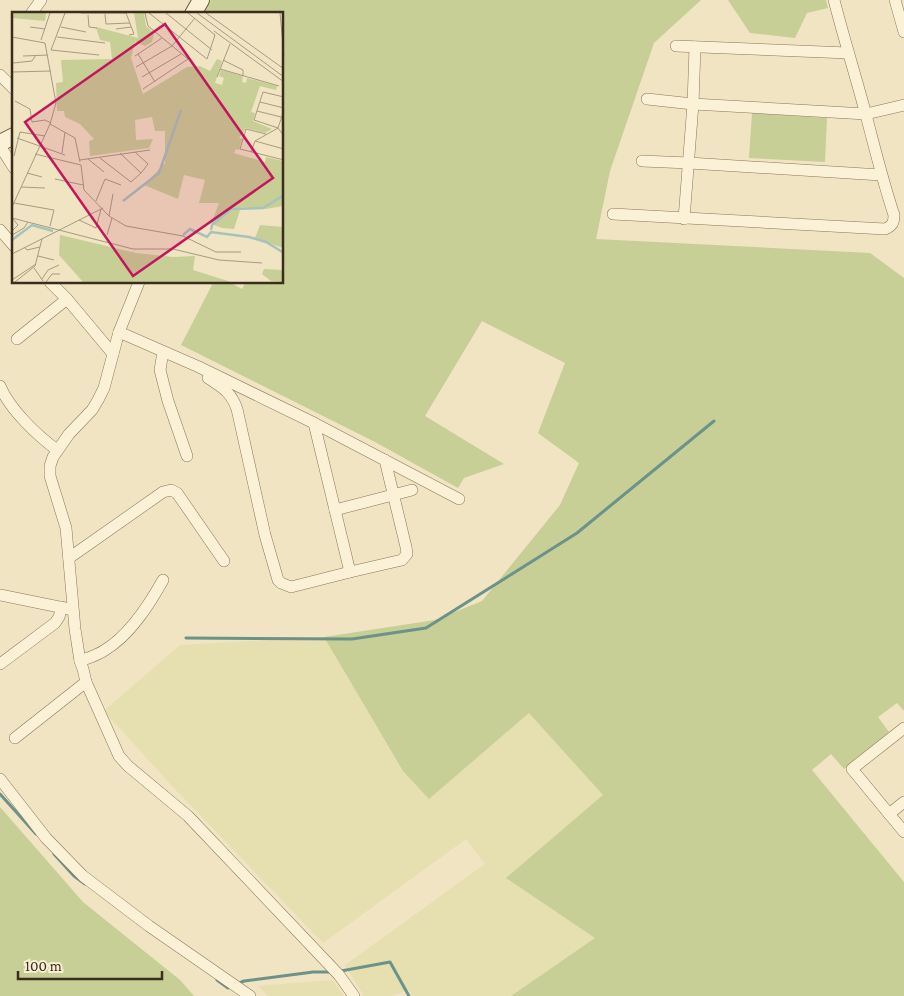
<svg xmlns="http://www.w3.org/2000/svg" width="904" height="996" viewBox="0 0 904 996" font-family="'Crimson Pro',serif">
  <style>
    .farmland { fill: #e6dfb0 }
    .green { fill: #c7cf96 }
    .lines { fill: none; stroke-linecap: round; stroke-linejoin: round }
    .stream { stroke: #6c9289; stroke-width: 3 }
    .street-casing { stroke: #8c7559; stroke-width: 12 }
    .secondary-casing { stroke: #6d563c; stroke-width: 18 }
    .street { stroke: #faf1d7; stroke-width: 11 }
    .secondary { stroke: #faf1d7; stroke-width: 16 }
    .inset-river { fill: none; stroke: #a5c3bb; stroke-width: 2.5 }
    .inset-road { fill: none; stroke: #a89a81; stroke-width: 1 }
    .view { fill: #c2185b; fill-opacity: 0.15; stroke: #c2185b; stroke-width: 2.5 }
    .inset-edge { fill: none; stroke: #3b2c1e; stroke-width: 2.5 }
  </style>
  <rect width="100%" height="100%" fill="#f0e4c3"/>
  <g class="farmland">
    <path d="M324 637 403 771 429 798 529 713 604 795 596 938 511 996H413L409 990 391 996H364L345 965 485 864 466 839 323 943 173 787 104 711 180 645Z"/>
    <path d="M332 980 344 996H268L258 986Z"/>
  </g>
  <g class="green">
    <path d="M211 0H701L654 43 610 171 596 239 870 253 904 278V711L897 703 878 717 889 732 844 769 831 754 812 770 904 882V996H511L595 938 506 878 603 795 529 713 429 799 403 771 324 637 435 620 482 601 560 505 579 463 538 433 565 363 482 321 425 416 504 464 464 478 458 488 375 442 181 345 213 283H231L242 289 245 283 282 282V14H201Z"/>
    <path d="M728 0H826L828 8 807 13 795 38 750 33Z"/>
    <path d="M752 113 827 118 825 162 749 158Z"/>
    <path d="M0 807 83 902 180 980 194 996H0Z"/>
  </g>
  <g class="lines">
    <g class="stream">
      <path d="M186 638 352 639 426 628 577 533 714 421"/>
      <path d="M0 794 36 834"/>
      <path d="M54 854 74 876 85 884"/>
      <path d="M341 971 390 962 409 996"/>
      <path d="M217 980 228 988 231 986"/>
      <path d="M237 984 244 981 313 972H332"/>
    </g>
    <defs>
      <g id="street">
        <path d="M895 0 904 32"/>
        <path d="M31 14 41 0"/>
        <path d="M676 46 848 53"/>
        <path d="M0 75 14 89"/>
        <path d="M647 99 693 104 866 114 904 105"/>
        <path d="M0 146 14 168"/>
        <path d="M642 161 689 163 881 175"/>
        <path d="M613 214 885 229C892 226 894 223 894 215 883 182 875 149 866 115 856 77 844 39 834 0"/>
        <path d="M684 219 693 104 695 47"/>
        <path d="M0 230 14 246"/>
        <path d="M50 282 67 299 113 354 104 388 98 400 92 410 69 434 53 457 50 466V476L66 528 75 629 80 661 83 669 86 682 119 756 128 766 188 816 339 975 354 996"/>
        <path d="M119 332 199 367 314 423 459 499"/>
        <path d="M17 339 67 299"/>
        <path d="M163 352 160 370 168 401 187 456"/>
        <path d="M113 354 119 332 139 282"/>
        <path d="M208 378C223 388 231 392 237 409L265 535 278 580 281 583 291 587 350 572"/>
        <path d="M0 386C10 410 38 436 57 450"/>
        <path d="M314 423 350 572 402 560 407 554 406 547 385 460"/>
        <path d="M335 510 412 490"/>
        <path d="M69 558 163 492 171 490 177 493 224 561"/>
        <path d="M0 595 69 609"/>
        <path d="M80 661C88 658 98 655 105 650 130 635 149 605 163 580"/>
        <path d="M0 664 55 623 59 617 62 607"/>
        <path d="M904 728 852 769 904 832"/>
        <path d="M15 738 86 682"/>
        <path d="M0 779 46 838 83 876 149 926 250 996"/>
        <path d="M889 814 904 802"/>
      </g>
      <g id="secondary">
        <path d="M193 14 201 0"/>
        <path d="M0 143 14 136"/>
      </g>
    </defs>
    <use href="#street" class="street-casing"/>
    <use href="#secondary" class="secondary-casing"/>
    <use href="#street" class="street"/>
    <use href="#secondary" class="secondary"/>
  </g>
  <g transform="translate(12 12)">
    <rect width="271" height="271" fill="#f0e4c3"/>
    <path d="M0 1H34L33 9 0 6ZM122 1H132L134 14 142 21 140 30 133 34 123 30 119 46 131 82 175 55 188 54 198 59 205 47 210 49 203 71 210 73 212 66 207 64 209 58 231 64 230 70 234 71 235 66 265 74 264 78 248 74 239 100 243 101 241 109 260 117 253 121 234 116 227 126 230 127 227 138 224 137 222 141 253 150 254 145 271 149V194L254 197 229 195 222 217 210 216 199 212 207 191H187L193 168 172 163 166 187 132 173 153 151V119H143L140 105 123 108 124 128 141 127 137 136 78 144 77 129 82 127 68 112 53 105 52 99H45L44 71 51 70 49 48 100 47 98 30 88 28 84 15 126 26ZM248 213 271 215V236L243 226ZM48 223 124 241 161 245 183 244 181 258 219 270H71L47 243ZM252 257 271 258V270L259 269 250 262Z" fill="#c7cf96"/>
    <path class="inset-river" d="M111 189 147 161 169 98M199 218 200 213 219 197 251 196 272 183M171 223 178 217 195 225 199 220 237 225 254 230 272 241M0 228 20 213 41 219"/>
    <path class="inset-road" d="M69 1H114L122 22 117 23M137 1 195 47 203 23 176 1M154 1 200 38M185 1 272 65M194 1 272 57M268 1 272 43M93 2 94 12 118 11M76 3 77 15 85 16M18 15 33 17M49 15 74 20M104 17 119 15M202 19 272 70M0 25 33 31 44 91 38 112 0 195M45 25 93 31M29 28 38 1M39 38 87 43M39 38 53 1M126 42 143 70M11 44 36 43M123 44 150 26M211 48 231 58V64M1 51 20 49 24 43M124 55 160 34 183 6M208 57 267 74M0 60 39 59M130 65 169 42M205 65 218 32M131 77 176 47 136 14 133 1M3 89 18 97 20 110 33 108 39 111M248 90 272 96M272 98 266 116 272 124M245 99 269 105M38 112 63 126 68 150M266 116 242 108 251 80 272 85M254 122 234 117 228 137 272 148M5 126 53 143M243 129 272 137M239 140 243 129 266 116M50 141 53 120M108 141 129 161 136 152 123 140M23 142 69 153 72 178 97 204 114 214 171 224 204 240H229M2 144 8 120 33 124M88 146 119 170 129 161M76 147 92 160M68 148 138 138M15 161 30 165M43 167 71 173M9 175 33 176M84 189 93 167 109 173M2 191 42 198 38 214M97 204 101 182M0 206 121 237H161L207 248 250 251M67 208 84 216 89 197M0 219 6 213 1 207M0 223 12 216 16 210M95 223 100 206M12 235 15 238 28 235M0 242 91 196M26 244 42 248M22 256 31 269M30 267 36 258 47 253M0 268 24 252M3 270 23 254 30 227M34 270 40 262H48"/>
    <path class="view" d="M153 12 261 166 121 264 13 110Z"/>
    <rect width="271" height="271" class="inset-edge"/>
  </g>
  <path d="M18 971v8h144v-8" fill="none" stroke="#3b2c1e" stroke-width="2.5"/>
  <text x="25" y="971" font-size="15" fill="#3b2c1e" stroke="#f7eed3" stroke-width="4" paint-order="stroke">100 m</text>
</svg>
